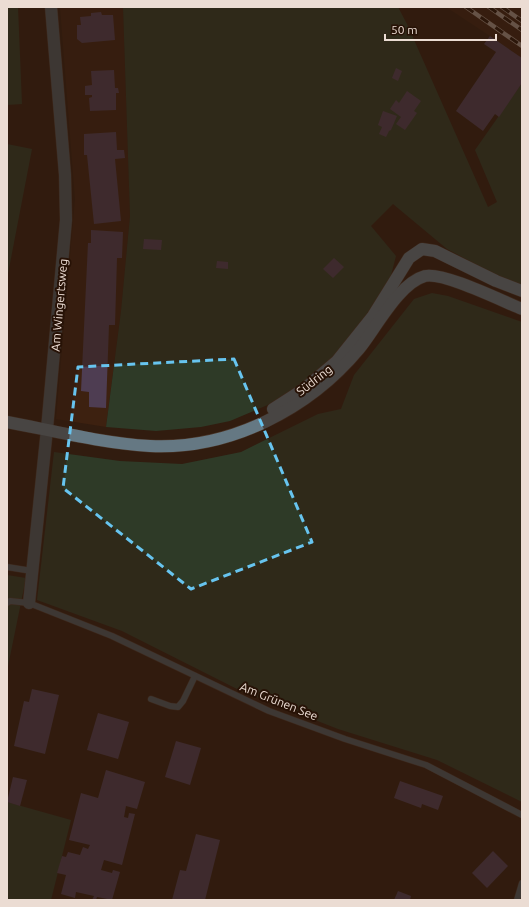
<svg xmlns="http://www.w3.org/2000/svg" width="529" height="907" viewBox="0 0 529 907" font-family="Ubuntu,sans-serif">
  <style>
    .built { fill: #3d2110 }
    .green { fill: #2e3a27 }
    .building { fill: #4e3d52 }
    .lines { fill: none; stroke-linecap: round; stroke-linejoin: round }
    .lane-casing { stroke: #4b372a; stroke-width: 7 }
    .street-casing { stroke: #4b372a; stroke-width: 13 }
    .secondary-casing { stroke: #4b372a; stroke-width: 13 }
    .lane { stroke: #4d5960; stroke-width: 6 }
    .street { stroke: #4d5960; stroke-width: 12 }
    .secondary { stroke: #657883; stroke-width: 12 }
    .rail-casing { stroke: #a59489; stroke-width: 4.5 }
    .rail { stroke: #271206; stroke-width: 3; stroke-dasharray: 9; stroke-linecap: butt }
    .marked { fill: none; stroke: #67c4ef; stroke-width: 3; stroke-dasharray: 8 5; stroke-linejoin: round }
    .labels { text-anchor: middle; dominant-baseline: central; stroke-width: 4; stroke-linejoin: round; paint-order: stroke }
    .street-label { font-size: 12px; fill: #ebdcd3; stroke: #271206 }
  </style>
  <rect width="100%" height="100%" fill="#311c0f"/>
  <g class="built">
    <path d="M60 7H123L130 216 121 311 106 427 56 419 75 199Z"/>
    <path d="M446 7H522V58L490 36Z"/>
  </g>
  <g class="green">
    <path d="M7 7H18L22 104 7 105Z"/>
    <path d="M123 7H398L407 24 488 207 497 202 475 150 522 83V286L494 274 447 249 393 204 371 226 396 256 388 287 335 356 303 384 270 404 230 421 201 427 156 431 106 427 121 311 130 216Z"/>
    <path d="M7 144 32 149 7 279Z"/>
    <path d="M432 293 448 296 522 322V802L437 760 338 729 239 690 122 631 37 600 54 452 120 461 182 464 241 452 318 414 341 409 354 375 414 299Z"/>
    <path d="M7 575 26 578 7 671Z"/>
    <path d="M7 802 71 820 51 900H7Z"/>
  </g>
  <g class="building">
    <path d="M101 12 102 15H113L115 40 82 43 77 39V25H81L80 17 91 16V13Z"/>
    <path d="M490 36 522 58V83L499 117 495 114 483 131 456 111 496 52 484 44Z"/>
    <path d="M396 68 402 71 398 81 392 78Z"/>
    <path d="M114 70 115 88H118L119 93H116V110L90 111 89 98 92 97V95H85V86L92 85 91 71Z"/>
    <path d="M407 91 421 101 414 111 417 113 405 130 396 124 401 117 390 109 396 100 399 103Z"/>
    <path d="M383 111 397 116 391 130 389 131 386 137 379 134 382 127 378 125Z"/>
    <path d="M116 132 117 150H124L125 158 115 159 121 221 94 224 87 155H84V134Z"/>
    <path d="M91 230 123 232 122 258H117L115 325H109L106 408 89 407V392L81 391 88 243H91Z"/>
    <path d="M144 239 162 240 161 250 143 249Z"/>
    <path d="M334 258 344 267 333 278 323 269Z"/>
    <path d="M217 261 228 262V269L216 268Z"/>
    <path d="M32 689 59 695 45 754 14 746 24 701 29 702Z"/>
    <path d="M98 713 129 722 118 759 87 750Z"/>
    <path d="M176 741 201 748 190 785 165 777Z"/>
    <path d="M106 770 145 782 137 809 126 806 124 817 128 818 129 813 135 814 122 865 104 860 101 870 112 873 113 870 120 872 112 900 97 897 96 900H92L94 896 76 892 75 898 61 894 66 875 57 873 62 856 66 857 68 852 80 855 83 847 88 849 90 845 69 840 81 793 98 798Z"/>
    <path d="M13 777 27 780 20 806 7 802Z"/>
    <path d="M400 781 443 796 438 810 422 804 421 808 394 798Z"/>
    <path d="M196 834 220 840 205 900H172L180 870 186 871Z"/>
    <path d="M493 851 508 866 487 888 472 873Z"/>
    <path d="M398 891 411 896 410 900H394Z"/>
  </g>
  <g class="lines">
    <defs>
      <g id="lane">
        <path d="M7 567 32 571"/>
        <path d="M7 603 10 601 29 603 112 636 269 711 345 739 426 765 522 815"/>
        <path d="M151 699 170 706 178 707 183 701 195 676"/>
        <path d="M517 900 522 883"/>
      </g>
      <path id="street" d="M29 603 47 429 66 220 65 175 51 7"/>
      <g id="secondary">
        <path d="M273 409 304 389 337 361 373 316 409 258 422 249 435 251 496 281 522 291"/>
        <path d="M7 422C54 431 102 443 150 446 230 450 309 409 359 349 376 328 399 283 425 276 444 272 502 301 522 309"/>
      </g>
    </defs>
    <use href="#lane" class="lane-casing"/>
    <use href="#street" class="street-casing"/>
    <use href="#secondary" class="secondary-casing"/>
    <use href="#lane" class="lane"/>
    <use href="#street" class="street"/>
    <use href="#secondary" class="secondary"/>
    <defs>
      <g id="rail">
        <path d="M466 7 522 46"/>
        <path d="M489 7 522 30"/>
        <path d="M502 7 522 21"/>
      </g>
    </defs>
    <use href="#rail" class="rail-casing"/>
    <use href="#rail" class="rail"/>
  </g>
  <path d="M0 0H529V907H0ZM234 359 312 542 191 589 63 488 78 367Z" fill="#311c0f" fill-opacity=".55" fill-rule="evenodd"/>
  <path class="marked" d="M234 359 312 542 191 589 63 488 78 367Z"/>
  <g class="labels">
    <g class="street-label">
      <text transform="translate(59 305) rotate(-85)">Am Wingertsweg</text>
      <text transform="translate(314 380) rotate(-38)">Südring</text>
      <text transform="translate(279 701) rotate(22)">Am Grünen See</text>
    </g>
  </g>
  <rect width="529" height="907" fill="none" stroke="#ebdcd3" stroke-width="16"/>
  <path d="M385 34v6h111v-6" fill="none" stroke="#ebdcd3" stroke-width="2"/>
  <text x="391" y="34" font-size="12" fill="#ebdcd3" stroke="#271206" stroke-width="3" paint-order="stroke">50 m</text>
</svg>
